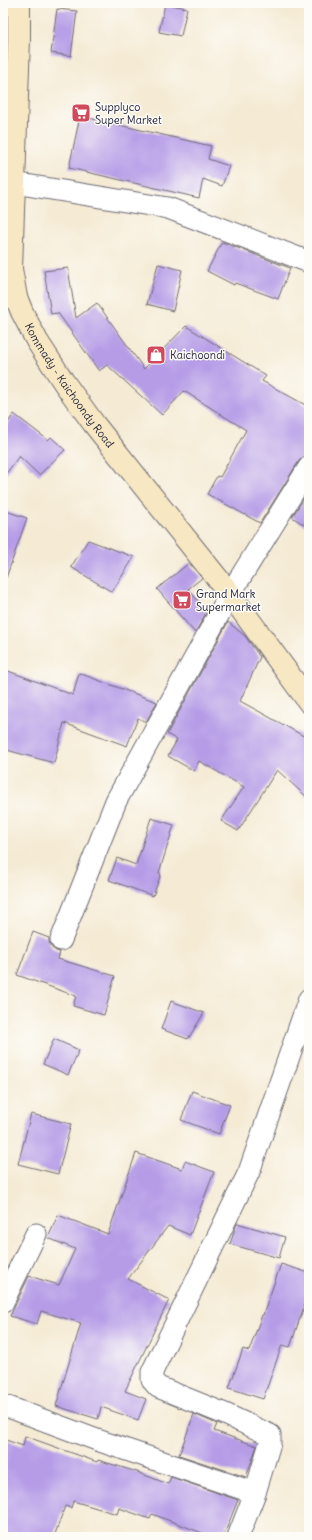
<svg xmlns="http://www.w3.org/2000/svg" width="312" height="1540" viewBox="0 0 312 1540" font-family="Delius,sans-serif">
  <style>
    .building { fill: #b69ce7 }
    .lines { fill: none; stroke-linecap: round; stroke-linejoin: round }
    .minor-casing { stroke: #6c6871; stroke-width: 23 }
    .secondary-casing { stroke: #6c6871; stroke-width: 24 }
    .minor { stroke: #fff; stroke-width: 21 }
    .secondary { stroke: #f7e8c3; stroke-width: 22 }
    .labels { text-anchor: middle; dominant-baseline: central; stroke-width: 3; stroke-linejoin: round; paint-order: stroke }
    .poi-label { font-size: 11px; fill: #22223b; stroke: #fdfcf7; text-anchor: start }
    .street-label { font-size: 11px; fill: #22223b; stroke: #fdfcf7 }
  </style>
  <rect width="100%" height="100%" fill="#fdfcf7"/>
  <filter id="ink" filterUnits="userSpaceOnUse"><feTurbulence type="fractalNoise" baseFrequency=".025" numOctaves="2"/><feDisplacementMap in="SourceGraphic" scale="8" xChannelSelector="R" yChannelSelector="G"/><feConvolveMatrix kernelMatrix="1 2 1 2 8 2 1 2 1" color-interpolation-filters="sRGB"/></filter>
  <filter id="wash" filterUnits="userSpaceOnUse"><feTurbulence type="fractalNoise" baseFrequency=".012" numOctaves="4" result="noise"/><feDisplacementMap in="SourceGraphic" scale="16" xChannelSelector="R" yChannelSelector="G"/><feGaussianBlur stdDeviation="0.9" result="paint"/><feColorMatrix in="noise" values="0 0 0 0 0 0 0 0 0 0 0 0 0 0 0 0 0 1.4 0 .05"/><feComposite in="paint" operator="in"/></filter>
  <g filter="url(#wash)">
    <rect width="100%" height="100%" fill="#f5ebd5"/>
    <g id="blocks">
      <g class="building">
        <path d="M165 4 187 8 181 36 159 32Z"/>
        <path d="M57 9 77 11 71 56 51 53Z"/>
        <path d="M80 116 211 146 208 159 229 166 222 186 203 179 199 198 69 168Z"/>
        <path d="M222 242 290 268 278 299 235 283 234 285 207 271Z"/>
        <path d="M158 264 182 270 173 311 147 304Z"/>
        <path d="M68 268 76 318 97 303 144 369 186 326 266 376 262 381 309 407V455L303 457 299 461 260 523 207 494 217 476 220 477 246 430 184 391 162 415 107 365 99 371 58 313 51 314 44 271Z"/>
        <path d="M14 414 48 440 51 437 65 450 39 475 19 456 3 478V429Z"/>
        <path d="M309 490V528L292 517Z"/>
        <path d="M3 510 27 518 6 578 3 577Z"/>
        <path d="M88 540 134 557 112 592 71 567Z"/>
        <path d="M189 563 202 578 188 589 207 611 195 633 157 589Z"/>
        <path d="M228 622 245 636 260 657 240 701 309 739V799L277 770 238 831 221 821 244 787 199 761 194 771 168 756 177 740 167 734Z"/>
        <path d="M3 669 73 695 79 673 157 702 146 722 138 718 127 746 64 723 54 763 3 749Z"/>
        <path d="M151 818 174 825 159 873 161 874 153 896 109 880 117 858 136 865Z"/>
        <path d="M33 932 49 938V942L52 948 56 951 60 952 58 959 115 976 104 1015 73 1006 76 996 17 975Z"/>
        <path d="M171 1001 204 1013 188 1039 161 1029Z"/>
        <path d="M54 1039 79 1050 68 1075 43 1064Z"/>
        <path d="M192 1091 230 1105 219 1134 181 1120Z"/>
        <path d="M31 1114 71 1124 58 1174 18 1164Z"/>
        <path d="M136 1153 182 1169 185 1161 214 1172 190 1235 168 1226 128 1279 169 1300 125 1391 146 1399 138 1420 101 1407 98 1419 56 1406 81 1323 41 1311 37 1324 10 1316 29 1276 59 1285 75 1249 48 1238 58 1215 108 1234Z"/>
        <path d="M237 1223 285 1237 279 1258 230 1244Z"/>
        <path d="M281 1264 309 1273V1292L290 1347 282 1345 263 1399 229 1388 243 1349 249 1351 262 1315H263Z"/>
        <path d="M194 1414 217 1424 214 1431 257 1446 246 1477 179 1455Z"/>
        <path d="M25 1436 97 1462 98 1460 137 1472 168 1484 171 1477 238 1500 223 1537H213L152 1514 150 1519 119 1508 117 1514 73 1501 71 1508 65 1506 54 1537H3V1439L23 1446Z"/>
      </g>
    </g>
  </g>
  <g filter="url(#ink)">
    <use href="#blocks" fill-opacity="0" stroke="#6c6871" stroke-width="1"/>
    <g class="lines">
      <defs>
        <g id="minor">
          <path d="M14 183 168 208 309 262"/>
          <path d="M61 940 116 801 230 594 309 467"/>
          <path d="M3 1302 36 1234"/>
          <path d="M3 1405 97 1440 255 1493"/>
          <path d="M238 1537 255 1493 270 1443V1435L225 1414 158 1387 152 1380V1372L249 1172 309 999"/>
        </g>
        <g id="secondary">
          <path id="s1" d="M19 3V39L11 269 16 297 22 312 37 341 65 384 94 424 230 594 309 702"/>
        </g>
      </defs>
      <use href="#minor" class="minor-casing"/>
      <use href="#secondary" class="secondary-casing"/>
      <use href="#minor" class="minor"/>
      <use href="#secondary" class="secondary"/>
    </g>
  </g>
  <defs>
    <symbol id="supermarket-square" viewBox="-11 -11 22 22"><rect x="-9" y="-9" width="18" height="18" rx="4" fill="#d1495b" stroke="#fdfcf7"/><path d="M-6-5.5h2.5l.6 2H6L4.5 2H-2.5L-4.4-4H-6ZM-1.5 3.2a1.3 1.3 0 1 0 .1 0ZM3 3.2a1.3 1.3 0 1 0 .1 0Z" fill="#fff"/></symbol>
    <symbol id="shop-square" viewBox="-11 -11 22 22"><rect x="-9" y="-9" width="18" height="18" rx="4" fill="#d1495b" stroke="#fdfcf7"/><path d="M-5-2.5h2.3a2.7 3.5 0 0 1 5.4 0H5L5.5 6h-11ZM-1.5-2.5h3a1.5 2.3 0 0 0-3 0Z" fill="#fff"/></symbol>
  </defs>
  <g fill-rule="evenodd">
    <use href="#supermarket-square" x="70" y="102" width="22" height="22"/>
    <use href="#shop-square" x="145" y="344" width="22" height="22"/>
    <use href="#supermarket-square" x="171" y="589" width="22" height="22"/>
  </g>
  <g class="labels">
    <g class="poi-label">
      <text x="95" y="107">Supplyco<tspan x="95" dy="13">Super Market</tspan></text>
      <text x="170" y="355">Kaichoondi</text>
      <text x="196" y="594">Grand Mark<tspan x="196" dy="13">Supermarket</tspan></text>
    </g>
    <g class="street-label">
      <text stroke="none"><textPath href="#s1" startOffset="398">Kommady - Kaichoondy Road</textPath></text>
    </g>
  </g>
  <rect width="312" height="1540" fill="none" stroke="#fdfcf7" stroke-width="16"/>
</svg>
